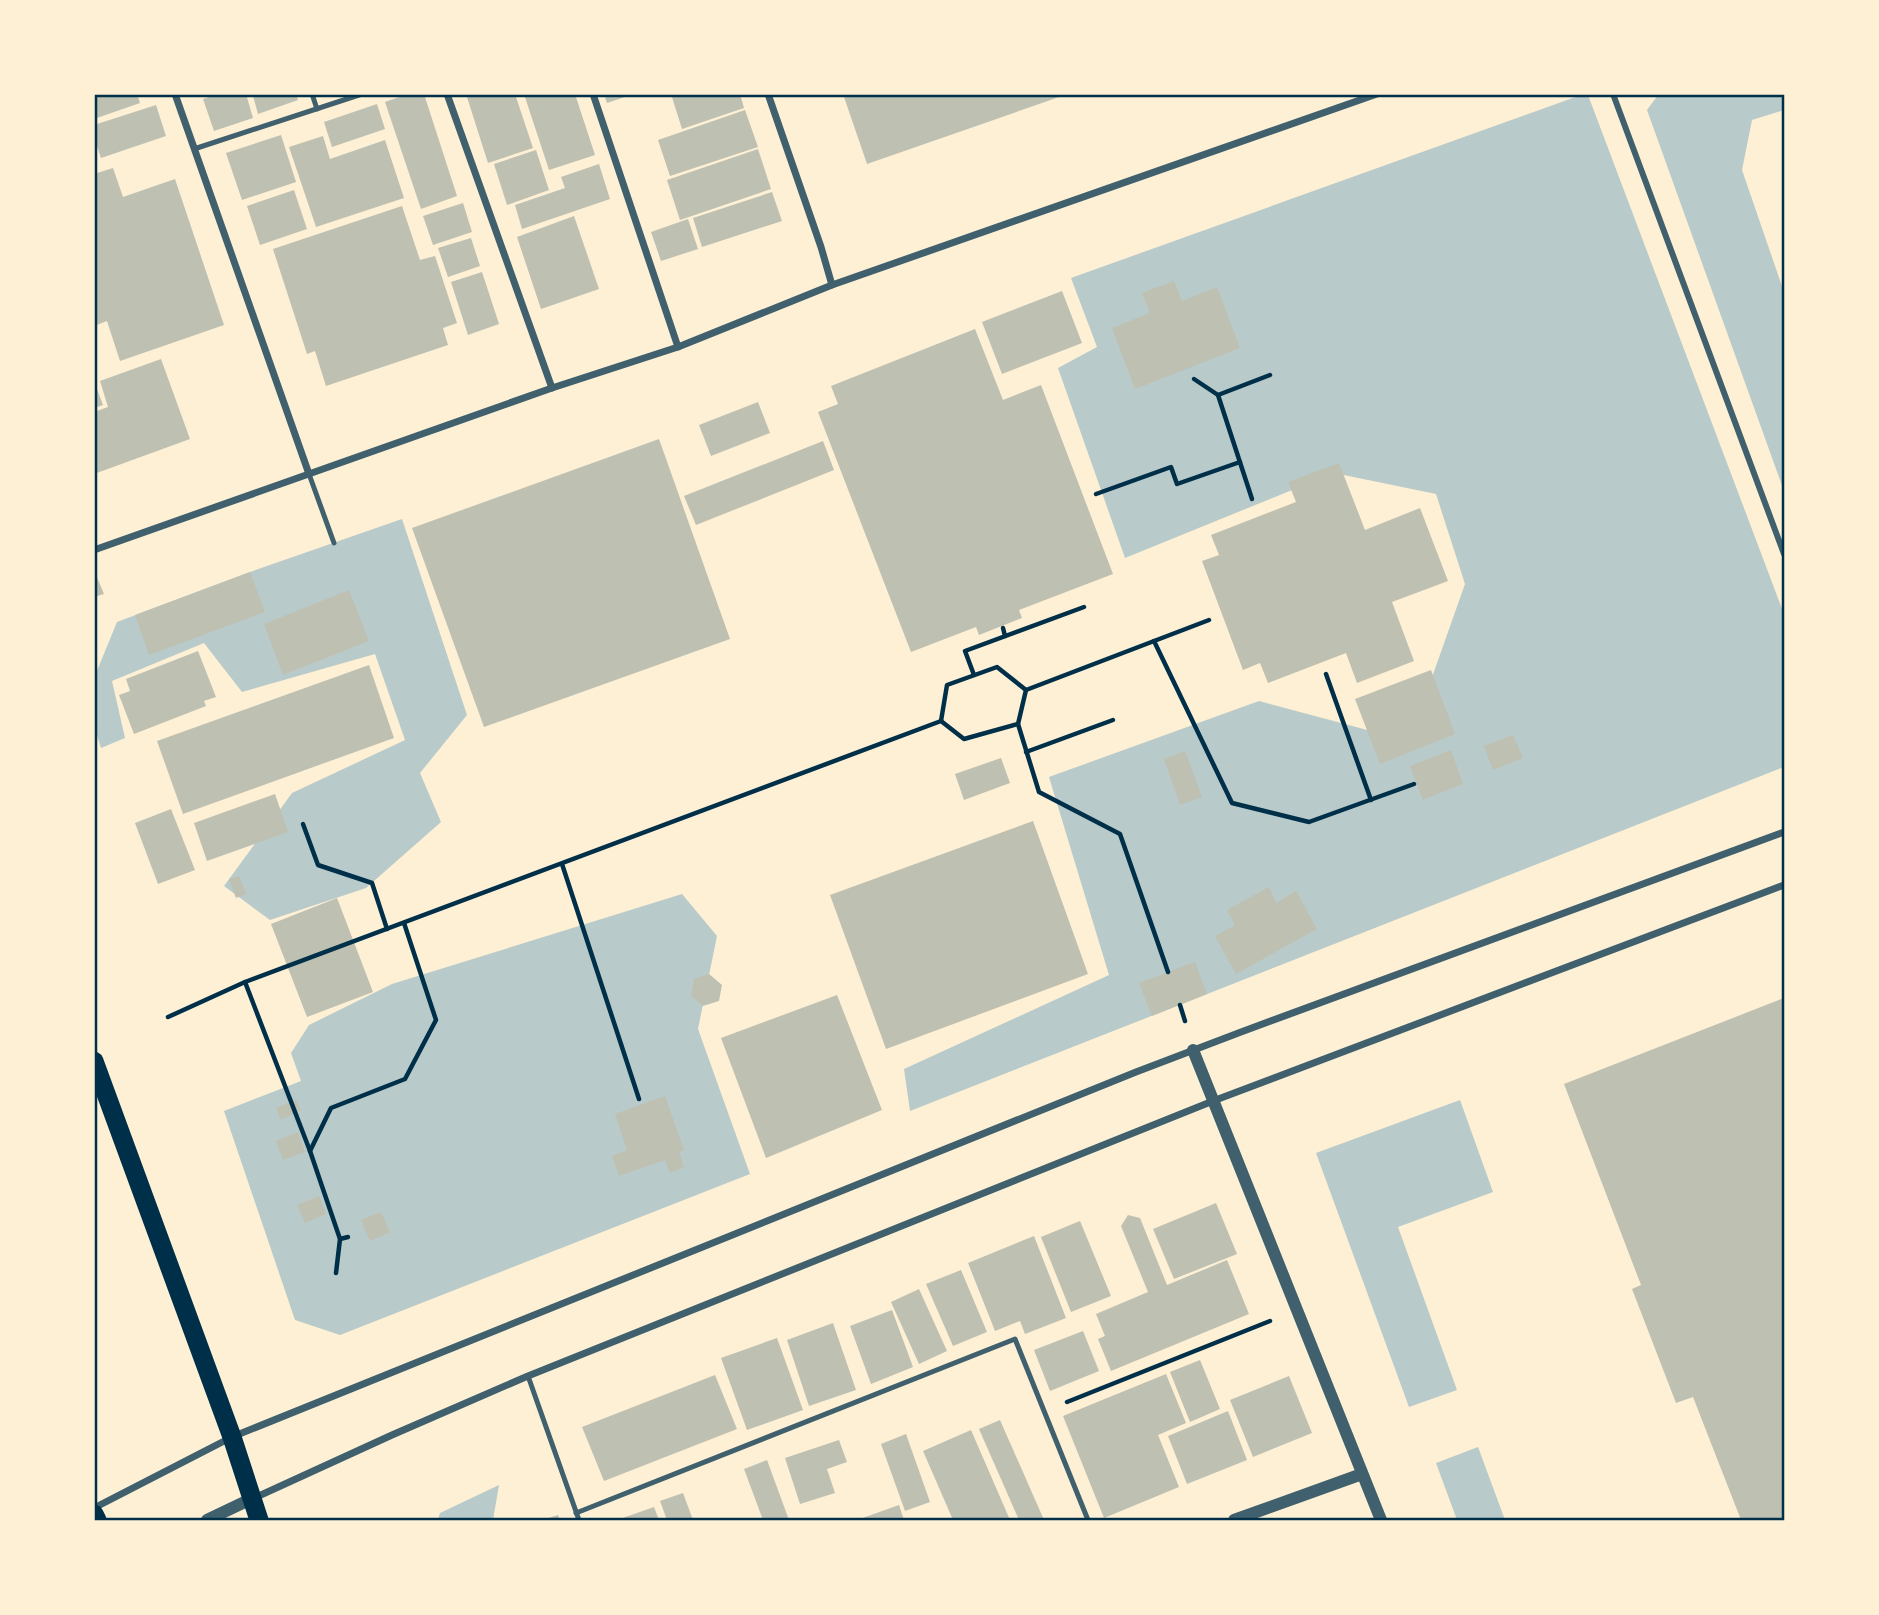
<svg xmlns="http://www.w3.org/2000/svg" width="1879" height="1615" viewBox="0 0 1879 1615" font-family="'Nunito Sans',sans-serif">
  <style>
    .green { fill: #b9caca }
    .building { fill: #bec0b2 }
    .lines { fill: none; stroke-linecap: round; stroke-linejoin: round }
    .path { stroke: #003049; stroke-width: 4.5 }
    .service { stroke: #3f606c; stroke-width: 5 }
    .pedestrian { stroke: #3f606c; stroke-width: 6 }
    .minor { stroke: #3f606c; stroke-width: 7 }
    .tertiary { stroke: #3f606c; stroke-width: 12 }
    .trunk { stroke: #003049; stroke-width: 19 }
    .neatline { fill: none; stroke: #003049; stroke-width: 2.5 }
  </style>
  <rect width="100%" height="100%" fill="#fdf0d5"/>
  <g class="green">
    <path d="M1581 95H1588L1784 614V767L910 1111 904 1069 1109 975 1049 777 1259 701 1371 731 1419 714 1465 584 1436 494 1334 473 1125 558 1058 368 1097 347 1071 278Z"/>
    <path d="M1658 95H1784V110L1752 120 1742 170 1784 292V491L1647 110Z"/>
    <path d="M402 519 467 715 420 773 441 822 366 888 270 920 224 886 292 793 405 740 375 654 242 692 204 643 112 681 125 738 101 748 95 729 94 678 117 622 250 572Z"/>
    <path d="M682 894 717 936 698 1029 750 1174 340 1335 295 1320 224 1111 301 1081 291 1053 309 1025 392 984Z"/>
    <path d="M1460 1100 1493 1192 1398 1227 1457 1390 1409 1407 1316 1153Z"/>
    <path d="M1478 1447 1505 1520H1457L1436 1463Z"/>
    <path d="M499 1485 493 1520H438L440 1513Z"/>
  </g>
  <g class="building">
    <path d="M94 94H137L140 103 94 119Z"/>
    <path d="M218 94H246L253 118 214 131 203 99Z"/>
    <path d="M258 94H296L298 100 258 114 253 96Z"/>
    <path d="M408 94H424L457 196 421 209 385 102Z"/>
    <path d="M466 94H515L533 148 488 163Z"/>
    <path d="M524 94H575L595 155 549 170Z"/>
    <path d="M604 94H631V95L607 103Z"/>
    <path d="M671 94H740L744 108 682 129Z"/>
    <path d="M843 94H1065V95L867 164Z"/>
    <path d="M377 104 385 129 332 147 324 122Z"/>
    <path d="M156 105 166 136 101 158 94 137V125Z"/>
    <path d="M745 110 758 147 670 176 658 140Z"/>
    <path d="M281 135 296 182 242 200 226 153Z"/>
    <path d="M323 136 330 159 385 140 404 198 316 227 289 147Z"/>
    <path d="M758 149 771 189 680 220 667 180Z"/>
    <path d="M536 150 549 190 507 205 494 164Z"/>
    <path d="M599 164 610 199 522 229 515 205 565 188 561 177Z"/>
    <path d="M113 168 123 197 175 179 224 325 120 361 107 321 94 326V174Z"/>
    <path d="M294 190 307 229 260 245 247 206Z"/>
    <path d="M772 192 782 221 702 247 693 218Z"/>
    <path d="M463 203 472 232 433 245 423 216Z"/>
    <path d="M402 206 420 260 435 256 457 323 443 328 448 345 326 386 315 351 307 354 273 249Z"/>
    <path d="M574 216 599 289 541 309 517 237Z"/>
    <path d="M688 219 698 249 661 261 651 232Z"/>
    <path d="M471 238 480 266 448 277 438 248Z"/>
    <path d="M482 272 499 324 468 335 451 282Z"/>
    <path d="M1174 281 1182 301 1217 287 1240 348 1135 389 1112 328 1150 313 1142 293Z"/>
    <path d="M1062 291 1082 343 1002 374 982 322Z"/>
    <path d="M975 329 1003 400 1041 385 1113 574 1019 610 1022 618 979 635 976 627 911 652 818 412 838 404 831 386Z"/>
    <path d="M161 359 190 439 94 474V412L108 407 100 381Z"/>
    <path d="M94 381 103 405 94 408Z"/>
    <path d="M758 402 770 433 711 456 699 425Z"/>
    <path d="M659 439 730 639 484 727 412 528Z"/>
    <path d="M823 441 834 470 696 525 684 496Z"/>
    <path d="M1339 463 1365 530 1420 508 1448 581 1392 602 1414 661 1357 683 1346 653 1268 683 1260 663 1243 670 1202 561 1219 555 1211 535 1296 502 1288 482Z"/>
    <path d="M94 570 104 594 94 597Z"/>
    <path d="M250 572 265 612 149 655 135 615Z"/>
    <path d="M349 590 369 641 283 675 264 624Z"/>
    <path d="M198 651 216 697 204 701 206 706 134 734 119 695 130 691 126 679Z"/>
    <path d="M369 665 394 738 183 814 157 741Z"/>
    <path d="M1431 670 1455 734 1380 764 1355 699Z"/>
    <path d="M1513 735 1523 758 1493 770 1484 746Z"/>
    <path d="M1451 750 1463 784 1423 800 1410 766Z"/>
    <path d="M1185 751 1202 797 1180 805 1164 759Z"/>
    <path d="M1001 758 1010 783 964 800 955 774Z"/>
    <path d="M275 794 288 832 207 861 194 823Z"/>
    <path d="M171 809 195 870 158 884 135 823Z"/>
    <path d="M1033 821 1088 974 886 1049 830 895Z"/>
    <path d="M239 876 246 894 236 898 229 879Z"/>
    <path d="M1269 887 1276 903 1296 891 1317 929 1236 974 1215 936 1235 925 1227 910Z"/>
    <path d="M337 898 373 992 307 1017 271 924Z"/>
    <path d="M1195 962 1207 994 1152 1016 1139 983Z"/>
    <path d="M709 974 722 985 719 1001 703 1006 691 996 694 979Z"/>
    <path d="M837 995 882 1110 766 1158 721 1038Z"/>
    <path d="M1784 998V1520H1741L1693 1397 1676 1403 1632 1289 1641 1285 1564 1084Z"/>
    <path d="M665 1096 684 1150 679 1152 684 1167 670 1173 665 1160 619 1176 612 1156 627 1150 615 1114Z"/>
    <path d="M296 1100 301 1110 281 1120 276 1108Z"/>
    <path d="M298 1132 305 1152 283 1160 276 1141Z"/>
    <path d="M319 1196 326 1214 305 1223 297 1205Z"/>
    <path d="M1216 1203 1237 1254 1174 1279 1153 1229Z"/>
    <path d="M381 1212 390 1232 370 1241 361 1220Z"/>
    <path d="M1128 1215 1140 1218 1167 1285 1227 1260 1249 1314 1111 1371 1098 1339 1105 1336 1096 1314 1148 1292 1121 1226Z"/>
    <path d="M1080 1221 1111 1296 1071 1312 1041 1237Z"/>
    <path d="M1034 1236 1066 1318 1025 1334 1020 1321 995 1331 968 1263Z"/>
    <path d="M961 1270 987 1332 953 1346 926 1284Z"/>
    <path d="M919 1289 947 1351 919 1364 891 1302Z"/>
    <path d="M892 1310 913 1367 871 1384 850 1326Z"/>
    <path d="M833 1323 856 1390 809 1406 787 1340Z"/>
    <path d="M1083 1331 1099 1371 1050 1391 1034 1350Z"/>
    <path d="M777 1338 803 1410 747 1430 721 1358Z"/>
    <path d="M1200 1360 1220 1409 1190 1422 1170 1372Z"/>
    <path d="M1166 1374 1186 1423 1158 1435 1179 1487 1104 1518 1063 1416Z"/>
    <path d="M715 1375 737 1429 604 1481 582 1427Z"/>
    <path d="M1289 1376 1312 1433 1253 1457 1230 1400Z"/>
    <path d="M1228 1411 1247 1460 1187 1484 1168 1436Z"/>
    <path d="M1000 1420 1044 1520H1019L979 1429Z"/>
    <path d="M971 1430 1010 1520H953L923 1451Z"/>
    <path d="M906 1434 930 1502 905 1511 881 1444Z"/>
    <path d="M839 1440 847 1462 827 1469 835 1493 800 1504 785 1458Z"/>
    <path d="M767 1460 789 1520H763L744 1469Z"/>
    <path d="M683 1493 693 1520H667L660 1501Z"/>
    <path d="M899 1505 904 1520H857Z"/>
    <path d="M654 1507 659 1520H617Z"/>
    <path d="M558 1515 560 1520H542Z"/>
  </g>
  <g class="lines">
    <g class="path">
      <path d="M1194 379 1218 395 1252 499"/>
      <path d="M1218 395 1270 375"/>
      <path d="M1096 494 1171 467 1177 484 1240 462"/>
      <path d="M1003 628 1005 636"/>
      <path d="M1154 641 1232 803 1309 822 1414 784"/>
      <path d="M1326 674 1371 800"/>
      <path d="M974 675 965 651 1084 607"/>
      <path d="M941 721 947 685 997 667 1026 690"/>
      <path d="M1018 724 1039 792 1120 834 1168 972"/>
      <path d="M1026 752 1113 720"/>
      <path d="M303 824 318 865 372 883 387 929"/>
      <path d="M562 864 639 1099"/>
      <path d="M245 982 310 1151 340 1239 336 1273"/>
      <path d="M1180 1005 1185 1021"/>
      <path d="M168 1017 245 982 941 721 964 739 1018 724 1026 690 1209 620"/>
      <path d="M310 1151 331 1108 405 1079 436 1020 404 923"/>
      <path d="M340 1239 348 1237"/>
      <path d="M1067 1402 1270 1321"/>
    </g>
    <g class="service">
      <path d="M312 94 317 109"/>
      <path d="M194 149 362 94"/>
      <path d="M309 474 334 543"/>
      <path d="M528 1376 579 1520"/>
      <path d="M576 1513 1015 1339 1088 1520"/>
    </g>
    <path class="pedestrian" d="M1613 94 1784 554"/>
    <g class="minor">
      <path d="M175 94 309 474"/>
      <path d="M447 94 552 388"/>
      <path d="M593 94 678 347"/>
      <path d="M768 94 821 247 832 285"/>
      <path d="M94 550 552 388 678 347 832 285 1377 94"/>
      <path d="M252 1499 392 1435 528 1376 1213 1101 1784 885"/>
      <path d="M94 1508 232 1437 1136 1072 1241 1032 1784 832"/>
    </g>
    <g class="tertiary">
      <path d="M1193 1050 1381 1520"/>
      <path d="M207 1520 251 1499"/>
      <path d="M1234 1520 1362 1474"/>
    </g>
    <g class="trunk">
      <path d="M94 1061 232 1437 259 1520"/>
      <path d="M94 1514 97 1520"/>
    </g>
  </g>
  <rect width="1879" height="1615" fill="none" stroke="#fdf0d5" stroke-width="192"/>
  <rect x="96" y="96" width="1687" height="1423" class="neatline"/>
</svg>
